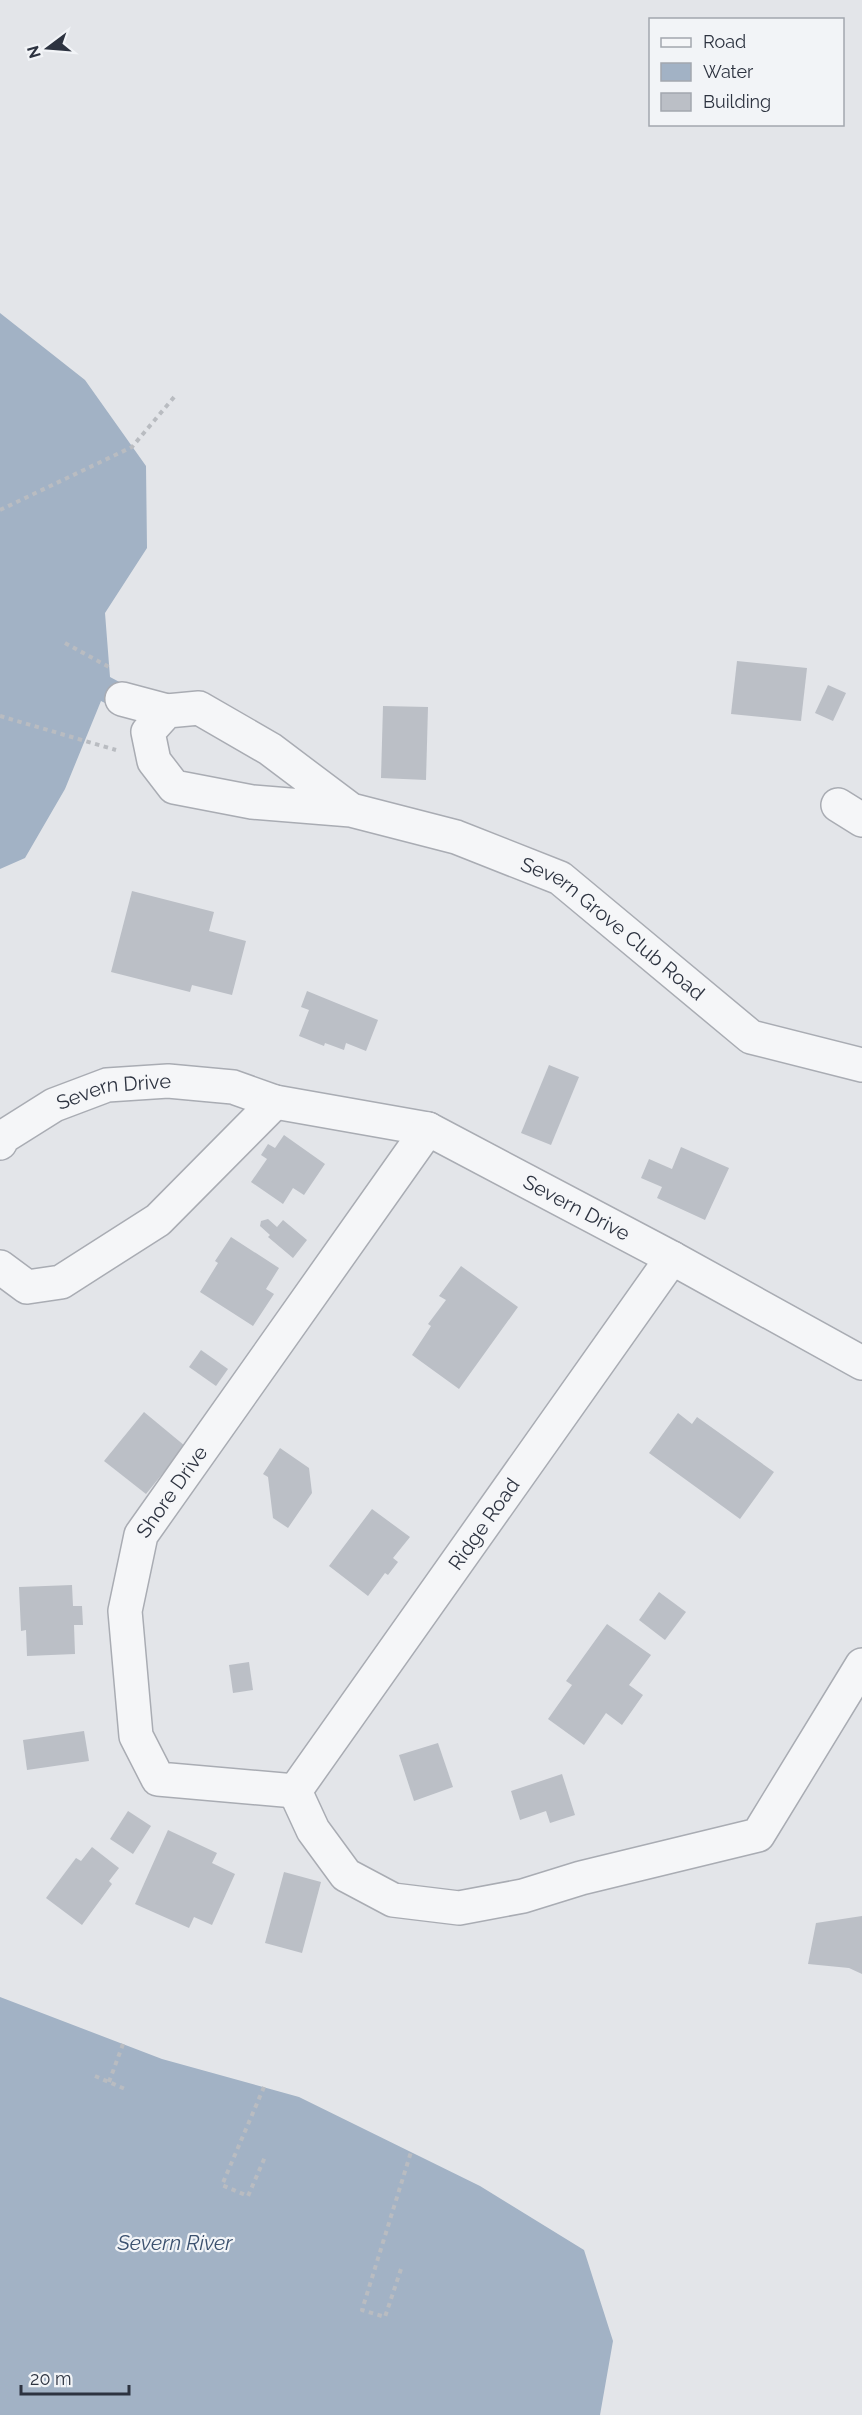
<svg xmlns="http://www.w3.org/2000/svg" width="862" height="2415" viewBox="0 0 862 2415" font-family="Raleway,sans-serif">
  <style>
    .water { fill: #a2b2c5 }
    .building { fill: #bbbfc6 }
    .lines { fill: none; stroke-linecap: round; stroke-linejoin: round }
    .minor-casing { stroke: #a9acb3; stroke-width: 36 }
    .path { stroke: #b9bcc1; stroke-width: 4; stroke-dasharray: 4.5 4.5; stroke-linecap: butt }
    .minor { stroke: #f5f6f8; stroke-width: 33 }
    .labels { text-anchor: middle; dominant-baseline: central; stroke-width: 4.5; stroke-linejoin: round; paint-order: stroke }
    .street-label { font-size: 20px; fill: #2d3340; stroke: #f2f4f7 }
    .water-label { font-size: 21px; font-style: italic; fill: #3b516f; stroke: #f2f4f7 }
  </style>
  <rect width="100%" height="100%" fill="#e3e5e9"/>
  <g class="water">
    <path d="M0 313 85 380 146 466 147 548 105 613 110 677 127 686 115 708 101 701 65 789 25 858 0 869Z"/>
    <path d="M0 1997 162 2059 299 2097 480 2186 584 2250 613 2341 600 2415H0Z"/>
  </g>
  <g class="building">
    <path d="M737 661 807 668 801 721 731 714Z"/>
    <path d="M828 685 846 693 833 721 815 713Z"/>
    <path d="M383 706 428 707 426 780 381 778Z"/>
    <path d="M132 891 214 912 209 931 246 941 232 995 192 985 190 992 111 972Z"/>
    <path d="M307 991 378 1020 366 1051 346 1043 344 1050 325 1043 324 1046 299 1036 309 1010 301 1007Z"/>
    <path d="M549 1065 579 1077 551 1145 521 1133Z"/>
    <path d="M284 1135 325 1164 304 1195 293 1188 283 1204 251 1182 267 1159 261 1155 268 1144 275 1148Z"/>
    <path d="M681 1147 729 1168 705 1220 657 1198 662 1187 641 1178 649 1159 672 1169Z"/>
    <path d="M268 1219 277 1227 283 1220 307 1240 293 1258 268 1237 270 1235 260 1226 261 1221Z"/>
    <path d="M231 1237 279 1268 266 1289 274 1294 253 1326 200 1292 218 1263 215 1261Z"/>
    <path d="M461 1266 518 1307 459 1389 412 1355 431 1326 428 1324 446 1300 439 1296Z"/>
    <path d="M201 1350 228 1369 216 1386 189 1367Z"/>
    <path d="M144 1412 185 1446 146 1494 104 1461Z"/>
    <path d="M678 1413 692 1424 697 1417 774 1472 740 1519 649 1453Z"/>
    <path d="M280 1448 309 1468 312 1493 288 1528 273 1518 268 1477 263 1474Z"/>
    <path d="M372 1509 410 1537 393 1558 398 1562 388 1575 385 1573 368 1596 329 1566Z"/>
    <path d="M72 1585 73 1606H82L83 1625H74L75 1654 27 1656 26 1630 21 1631 19 1587Z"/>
    <path d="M659 1592 686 1612 665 1640 639 1620Z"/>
    <path d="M607 1624 651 1655 629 1685 643 1695 622 1725 606 1713 584 1745 548 1719 572 1685 566 1681Z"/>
    <path d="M249 1662 253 1690 233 1693 229 1665Z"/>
    <path d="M84 1731 89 1761 27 1770 23 1740Z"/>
    <path d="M438 1743 453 1787 414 1801 399 1755Z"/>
    <path d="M562 1774 575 1815 550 1823 546 1811 520 1820 511 1791Z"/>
    <path d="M128 1811 151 1826 133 1854 110 1839Z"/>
    <path d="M168 1830 217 1853 212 1863 235 1874 212 1925 194 1917 189 1928 135 1904Z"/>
    <path d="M92 1847 119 1868 109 1881 112 1884 82 1925 46 1898 76 1858 81 1861Z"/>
    <path d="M284 1872 321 1882 302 1953 265 1943Z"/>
    <path d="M862 1916V1974L849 1968 808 1964 816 1923Z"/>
  </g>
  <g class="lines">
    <defs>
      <g id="minor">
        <path d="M122 699 167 711"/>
        <path d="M838 805 862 820"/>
        <path id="s1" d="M351 810 270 749 199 708 167 711 148 732 154 761 174 787 252 802 351 810 456 837 560 878 751 1037 862 1065"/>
        <path id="s2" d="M0 1143 3 1137 54 1105 107 1085 168 1081 233 1087 275 1102 428 1129 672 1258 862 1363"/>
        <path d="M0 1267 27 1287 61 1282 158 1220 275 1102"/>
        <path id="s3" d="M295 1791 158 1779 136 1736 125 1611 141 1535 428 1129"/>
        <path d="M295 1791 313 1830 346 1875 393 1900 459 1908 523 1896 581 1878 758 1835 862 1665"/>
        <path id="s4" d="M295 1791 672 1258"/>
      </g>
    </defs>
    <use href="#minor" class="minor-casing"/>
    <g class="path">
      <path d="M0 510 132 447 175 396"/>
      <path d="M65 643 109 667"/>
      <path d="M0 716 116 750"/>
      <path d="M95 2076 125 2089"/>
      <path d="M109 2082 123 2044"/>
      <path d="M264 2087 222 2185 248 2196 265 2157"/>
      <path d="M401 2269 385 2317 362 2310 411 2152"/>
    </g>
    <use href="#minor" class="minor"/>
  </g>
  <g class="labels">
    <g class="street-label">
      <text stroke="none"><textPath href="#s1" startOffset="777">Severn Grove Club Road</textPath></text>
      <text stroke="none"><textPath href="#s2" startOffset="129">Severn Drive</textPath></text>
      <text stroke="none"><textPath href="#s2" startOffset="618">Severn Drive</textPath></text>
      <text stroke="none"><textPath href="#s3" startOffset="442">Shore Drive</textPath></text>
      <text stroke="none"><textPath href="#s4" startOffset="327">Ridge Road</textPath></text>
    </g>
    <g class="water-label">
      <text x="175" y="2242">Severn River</text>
    </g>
  </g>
  <rect x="649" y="18" width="195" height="108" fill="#f2f4f7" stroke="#a3a7ae" stroke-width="1.5"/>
  <rect x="661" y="38" width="30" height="9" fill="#f5f6f8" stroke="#a3a7ae" stroke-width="1.5"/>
  <text x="703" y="48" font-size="18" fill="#2d3340">Road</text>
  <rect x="661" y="63" width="30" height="18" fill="#a2b2c5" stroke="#a3a7ae" stroke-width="1.5"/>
  <text x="703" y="78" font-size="18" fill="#2d3340">Water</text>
  <rect x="661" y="93" width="30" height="18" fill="#bbbfc6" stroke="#a3a7ae" stroke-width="1.5"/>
  <text x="703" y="108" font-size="18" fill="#2d3340">Building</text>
  <g transform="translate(48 48) rotate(254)" stroke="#f2f4f7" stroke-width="4.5" paint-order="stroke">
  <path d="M0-4.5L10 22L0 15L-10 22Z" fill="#2d3340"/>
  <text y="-9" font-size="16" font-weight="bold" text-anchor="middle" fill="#2d3340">N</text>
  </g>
  <path d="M21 2385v9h108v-9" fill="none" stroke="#2d3340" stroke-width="3"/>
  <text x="30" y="2385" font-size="18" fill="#2d3340" stroke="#f2f4f7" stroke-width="4.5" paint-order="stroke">20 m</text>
</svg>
